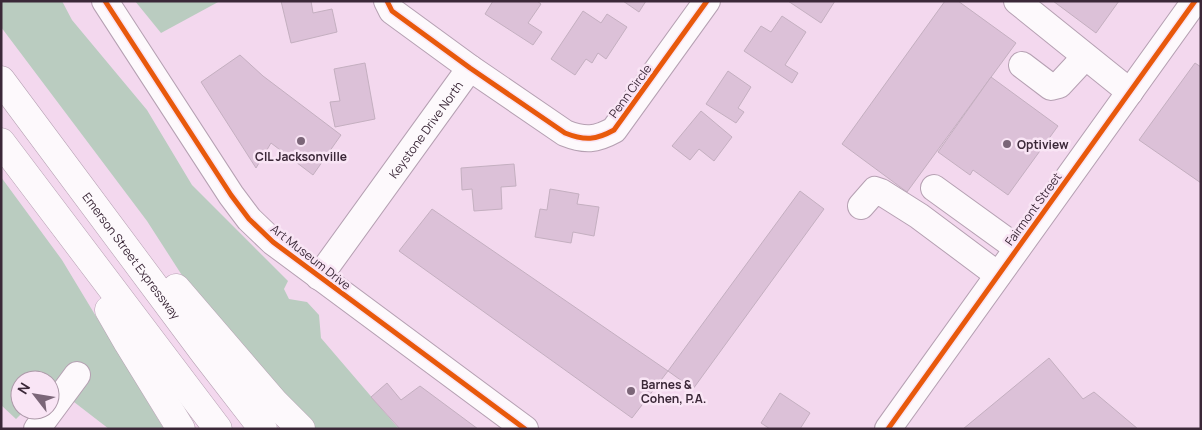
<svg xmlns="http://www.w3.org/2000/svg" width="1202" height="430" viewBox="0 0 1202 430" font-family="Manrope,sans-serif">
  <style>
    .green { fill: #baccc0 }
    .building { fill: #dcc1d8; stroke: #c4afc0 }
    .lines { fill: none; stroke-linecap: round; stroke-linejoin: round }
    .minor-casing { stroke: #b5a0b2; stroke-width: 28 }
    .highway-casing { stroke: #b5a0b2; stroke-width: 29 }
    .minor { stroke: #fdf9fc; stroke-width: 26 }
    .highway { stroke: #fdf9fc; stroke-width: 28 }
    .cycleway-casing { stroke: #f9e5f5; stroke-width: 8 }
    .cycleway { stroke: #e8590c; stroke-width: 5 }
    .poi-dot { fill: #7b6678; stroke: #f9e5f5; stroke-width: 2 }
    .labels { text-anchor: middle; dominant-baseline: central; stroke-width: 5; stroke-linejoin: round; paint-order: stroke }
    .street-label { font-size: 12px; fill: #3b2838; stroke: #f9e5f5 }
    .poi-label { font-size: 12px; font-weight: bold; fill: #3b2838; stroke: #f9e5f5; text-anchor: start }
  </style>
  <rect width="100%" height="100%" fill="#f3d8ee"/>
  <g class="green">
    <path d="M1 1H62L72 20 147 110 192 185 288 281 284 289 289 299 307 302 319 315 321 338 399 429H316L257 370 185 280 147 221 1 27Z"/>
    <path d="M135 1H220L161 33Z"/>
    <path d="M1 177 62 260 164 429H109L52 385 50 386V380H20V410H25L16 419 1 405Z"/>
  </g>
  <g class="building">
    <path d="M281 1H311L313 13 332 9 337 32 291 43Z"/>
    <path d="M493 1H537L541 4 528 23 542 32 533 45 485 14Z"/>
    <path d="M623 1H646L639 12Z"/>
    <path d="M788 1H835L821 23Z"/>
    <path d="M945 1H958L1016 43 907 192 842 144Z"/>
    <path d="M1053 1H1119L1096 33Z"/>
    <path d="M583 11 601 23 607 14 627 27 606 59 598 53 592 63 586 59 575 75 551 59Z"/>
    <path d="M782 16 806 32 785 65 798 73 792 83 744 51 761 26 771 32Z"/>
    <path d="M240 55 263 76 341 135 313 175 271 143 256 168 201 82Z"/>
    <path d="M365 63 375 119 335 127 330 102 340 101 334 69Z"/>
    <path d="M1195 63 1201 67V183L1139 140Z"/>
    <path d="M728 71 751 87 738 108 744 112 736 123 706 104Z"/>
    <path d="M991 77 1058 126 1008 195 973 170 970 175 938 152Z"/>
    <path d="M701 111 732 137 714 161 699 149 690 160 672 146Z"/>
    <path d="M514 164 516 186 501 187 502 209 474 211 472 189 462 190 461 168Z"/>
    <path d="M550 189 579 194 577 204 599 207 594 236 573 232 571 243 535 237 540 209 547 210Z"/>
    <path d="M800 191 824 209 693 389 668 371Z"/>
    <path d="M432 209 668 371 632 418 399 251Z"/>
    <path d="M1049 358 1083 399 1094 392 1138 429H963Z"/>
    <path d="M387 383 401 400 420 386 478 429H400L371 397Z"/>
    <path d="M780 393 810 413 800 429H770L761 423Z"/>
  </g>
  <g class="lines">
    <defs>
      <g id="minor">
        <path d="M105 1 231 195 249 219 273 242 525 429"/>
        <path d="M387 1 392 11 470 68 565 133C585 141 596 140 614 130L707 1"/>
        <path d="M1017 1 1130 92"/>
        <path d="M1022 65 1051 87 1059 85 1085 57"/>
        <path d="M934 188 1017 248"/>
        <path d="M861 206 875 190 881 192 919 216 998 275"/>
        <path id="s1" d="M319 277 470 68"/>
        <path d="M37 429 77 375"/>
        <path d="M888 429 1195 1"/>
      </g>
      <g id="highway">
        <path id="s2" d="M1 80 205 354 263 429"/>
        <path d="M1 142 218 429"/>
        <path d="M176 288 274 402 301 429"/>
        <path d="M109 310 128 343 181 429"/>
      </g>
    </defs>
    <use href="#minor" class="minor-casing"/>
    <use href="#highway" class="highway-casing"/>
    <use href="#minor" class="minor"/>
    <use href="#highway" class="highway"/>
    <defs>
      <g id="cycleway">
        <path d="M105 1 231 195 249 219 273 242 525 429"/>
        <path d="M387 1 392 11 470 68 565 133C585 141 596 140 614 130L707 1"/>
        <path d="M888 429 1195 1"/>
      </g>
    </defs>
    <use href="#cycleway" class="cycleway-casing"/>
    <use href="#cycleway" class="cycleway"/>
  </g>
  <g class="poi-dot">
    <circle cx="301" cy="141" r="5"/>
    <circle cx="1007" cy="144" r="5"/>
    <circle cx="631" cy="391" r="5"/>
  </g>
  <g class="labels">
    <g class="street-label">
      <text transform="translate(630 91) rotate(-54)">Penn Circle</text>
      <text stroke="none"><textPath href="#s1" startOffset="182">Keystone Drive North</textPath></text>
      <text transform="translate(1033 209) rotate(-54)">Fairmont Street</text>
      <text stroke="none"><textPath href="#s2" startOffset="219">Emerson Street Expressway</textPath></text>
      <text transform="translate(311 257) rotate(38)">Art Museum Drive</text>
    </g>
    <g class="poi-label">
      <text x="1017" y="144">Optiview</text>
      <text x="301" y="156" text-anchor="middle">CIL Jacksonville</text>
      <text x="641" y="384">Barnes &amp;<tspan x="641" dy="14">Cohen, P.A.</tspan></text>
    </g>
  </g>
  <rect width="1202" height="430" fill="none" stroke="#3b2838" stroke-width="5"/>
  <g transform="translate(35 395) rotate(301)"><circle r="24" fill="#f9e5f5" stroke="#ad99a9"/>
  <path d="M0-4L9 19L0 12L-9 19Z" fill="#7b6678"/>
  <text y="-8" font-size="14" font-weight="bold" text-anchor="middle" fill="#3b2838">N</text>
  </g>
</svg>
